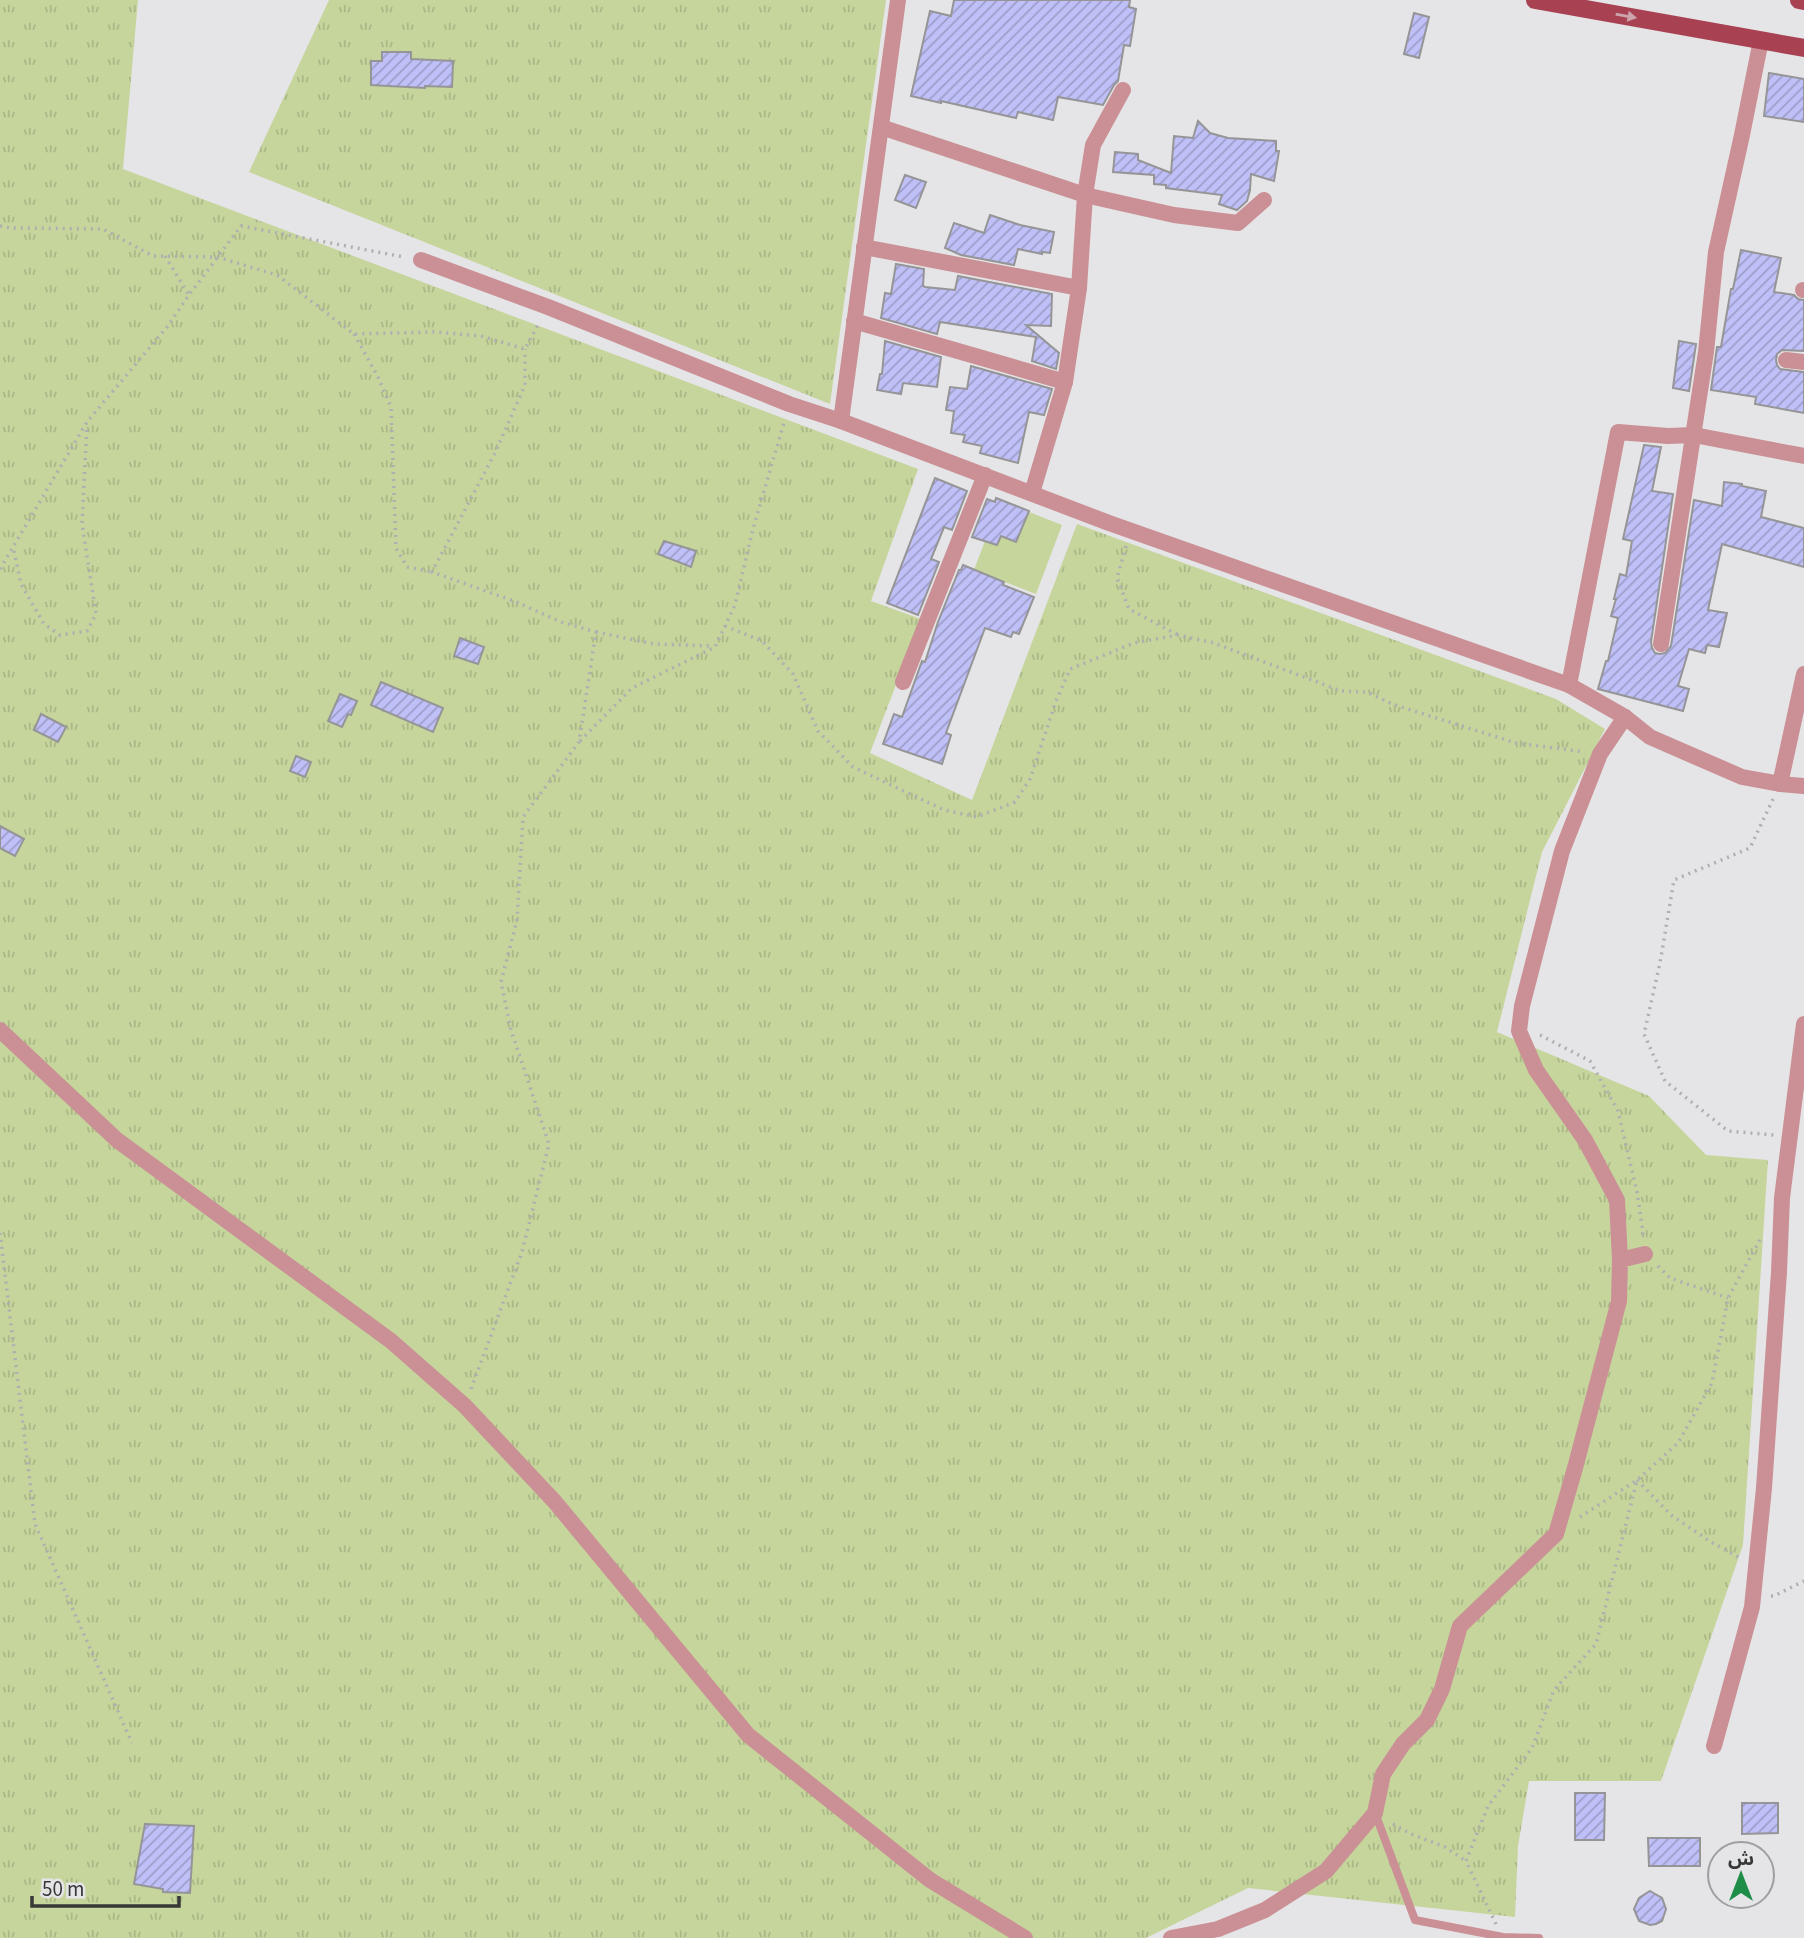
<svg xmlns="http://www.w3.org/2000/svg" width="1804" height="1938" viewBox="0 0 1804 1938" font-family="'Source Sans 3','Noto Sans Arabic',sans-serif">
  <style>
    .grass { fill: url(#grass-tufts) }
    .green { fill: #c5d59c }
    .building { fill: url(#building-hatch); stroke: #959597; stroke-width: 2 }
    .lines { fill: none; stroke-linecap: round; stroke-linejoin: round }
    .path { stroke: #afafb0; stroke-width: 3.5; stroke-dasharray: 2 5; stroke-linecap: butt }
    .service { stroke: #ca9095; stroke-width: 8 }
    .minor { stroke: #ca9095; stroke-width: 16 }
    .primary { stroke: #a84253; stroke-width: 18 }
    .oneway { fill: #cda4ac }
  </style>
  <defs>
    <pattern id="grass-tufts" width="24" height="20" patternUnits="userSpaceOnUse" patternTransform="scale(1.75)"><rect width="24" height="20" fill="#c5d59c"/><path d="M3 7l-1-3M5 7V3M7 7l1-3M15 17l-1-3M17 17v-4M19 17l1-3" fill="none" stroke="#aab787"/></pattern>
    <pattern id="building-hatch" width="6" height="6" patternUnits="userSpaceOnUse" patternTransform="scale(1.75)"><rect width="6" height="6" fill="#c0c0f8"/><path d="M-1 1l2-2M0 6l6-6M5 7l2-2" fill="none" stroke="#9d9dca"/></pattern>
  </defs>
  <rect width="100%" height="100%" fill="#e5e5e7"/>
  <g class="grass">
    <path d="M0 0H138L123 169 918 469 871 601 921 619 870 753 972 800 1077 524 1556 699 1605 729 1542 852 1497 1032 1649 1096 1706 1155 1768 1160 1743 1545 1661 1781H1529L1518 1846 1515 1917 1248 1888 1146 1938H0Z"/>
    <path d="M329 0H886L830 404 249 172Z"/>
  </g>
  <path class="green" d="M1029 512 1062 525 1036 594 974 570 985 541 996 545 999 536 1016 542Z"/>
  <g class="building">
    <path d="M954 0H1130L1129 7 1136 9 1130 46 1124 45 1118 81 1114 85 1103 105 1058 97 1053 120 1018 112 1016 118 941 101V103L911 96 930 11 951 16Z"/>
    <path d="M1414 13 1429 17 1419 58 1404 54Z"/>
    <path d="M382 52H411V59L453 61 452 87 425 86V88L371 85V61H382Z"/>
    <path d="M1769 73 1804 79V122L1764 116Z"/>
    <path d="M1198 121 1210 133 1228 138 1276 141V151H1279L1274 181 1251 174 1250 190 1247 201 1237 210 1219 204 1222 195 1166 188V185L1154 184V175L1113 172 1115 152 1138 154V160L1171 173 1174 136 1193 138Z"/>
    <path d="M905 175 926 182 916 208 895 200Z"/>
    <path d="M990 215 1020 225 1054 232 1050 253 1042 252V254L1018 249 1014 265 961 255 945 248 954 223 984 233Z"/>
    <path d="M1741 250 1781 258 1774 292 1794 295 1798 299 1804 300V351L1782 350 1777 354 1776 360 1777 365 1780 369 1804 372V413L1755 404 1756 397 1711 390 1717 347H1721L1731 289H1733Z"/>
    <path d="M896 264 924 269 923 286 925 287 955 290 958 276 1052 294 1051 326 1026 325 1059 353 1056 369 1032 361 1036 337 940 322 937 334 881 318 885 293 891 294Z"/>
    <path d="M885 341 941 357 937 387 903 383 901 394 877 390 880 374H882Z"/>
    <path d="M1679 341 1696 344 1689 391 1673 388Z"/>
    <path d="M971 366 1052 389 1044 415 1029 412 1018 463 980 453 982 446 963 442 965 435 951 433 954 411 946 410 950 387 967 389Z"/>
    <path d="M1644 445 1661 447 1652 491 1673 494 1651 642 1652 648 1655 653 1660 654 1665 653 1671 646 1694 500 1722 506 1724 482 1742 484V486L1766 491 1761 517 1804 528V567L1722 544 1708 610 1727 613 1719 647 1707 645 1705 653 1689 649 1678 686 1689 689 1683 711 1598 689 1606 661H1608L1618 618 1611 616 1616 599H1614L1620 574 1626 576 1632 541 1623 539Z"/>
    <path d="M935 478 967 491 952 530 944 527 931 559 939 562 918 615 887 603Z"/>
    <path d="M996 498 1029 511 1016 542 1001 536 997 545 972 537 987 499 995 502Z"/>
    <path d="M664 541 696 551 691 567 658 554Z"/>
    <path d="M963 565 1004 582 1003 585 1034 597 1019 634 1013 632 1011 637 985 628 946 733 951 735 942 764 883 744 894 714 902 717 922 661 925 662 938 622 959 570H961Z"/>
    <path d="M460 638 484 647 478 664 454 656Z"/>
    <path d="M381 682 443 708 433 732 371 705Z"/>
    <path d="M340 694 357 701 351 715 348 714 342 727 328 721Z"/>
    <path d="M41 714 66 727 58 742 34 730Z"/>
    <path d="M296 756 311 762 305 777 290 771Z"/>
    <path d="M0 826 24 839 15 856 0 848Z"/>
    <path d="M1575 1793H1605L1604 1840H1575Z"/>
    <path d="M1742 1803H1778V1833L1742 1834Z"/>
    <path d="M145 1824 194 1826 190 1893 163 1892V1889L134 1884Z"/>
    <path d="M1648 1838H1700V1866H1649Z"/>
    <path d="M1650 1891 1662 1898 1666 1909 1662 1921 1656 1924 1650 1925 1639 1921 1634 1909 1639 1898Z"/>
  </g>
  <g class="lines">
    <g class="path">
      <path d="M0 226 10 228 103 229 153 256 217 257 277 275 354 334 435 332 481 336 525 349 539 323"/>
      <path d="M165 256 189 295"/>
      <path d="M354 334 377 375 391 407 396 548 407 567 432 572"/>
      <path d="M1126 546 1117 578 1129 609 1178 635"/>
      <path d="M14 551 21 584 44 624 60 635 87 631 96 614 82 524 87 425"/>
      <path d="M0 569 87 422 167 327 189 295 241 226 404 257"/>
      <path d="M725 626 762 641 793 674 818 731 853 767 944 810 977 817 1015 802 1030 779 1056 701 1070 669 1134 643 1178 635 1214 643 1341 691 1367 692 1392 704 1516 743 1585 752"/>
      <path d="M596 632 654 644 712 646"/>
      <path d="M580 741 632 688 715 647 735 605 753 529 785 419"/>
      <path d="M1773 799 1750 848 1674 880 1660 963 1644 1034 1665 1081 1728 1131 1774 1135"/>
      <path d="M1540 1035 1590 1061 1618 1111 1637 1192 1644 1239"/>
      <path d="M0 1233 35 1524 132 1743"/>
      <path d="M1658 1266 1670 1278 1728 1298"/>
      <path d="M471 1389 522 1252 549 1144 511 1030 501 982 517 920 523 817 579 742 596 632 561 622 514 601 432 572 495 453 525 385V349"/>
      <path d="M1637 1480 1671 1515 1711 1542 1740 1558"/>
      <path d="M1580 1517 1637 1480 1678 1443 1712 1383 1728 1298 1762 1236"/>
      <path d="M1771 1596H1774L1804 1581"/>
      <path d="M1393 1824 1411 1834 1445 1847 1466 1861"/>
      <path d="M1496 1924 1466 1861 1488 1806 1532 1748 1554 1690 1596 1644 1637 1480"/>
    </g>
    <path class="service" d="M1375 1813 1415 1920 1503 1937 1539 1938"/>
    <g class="minor">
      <path d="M881 127 1085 195 1174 215 1238 223 1264 200"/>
      <path d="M864 247 1079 288"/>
      <path d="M421 260 548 307 789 404 841 421 1109 523 1569 685 1625 717 1650 737 1742 777 1780 784 1804 786"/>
      <path d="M1803 290H1804"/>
      <path d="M854 321 1065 382"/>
      <path d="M1786 360 1804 362"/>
      <path d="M841 421 898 0"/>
      <path d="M1032 493 1065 382 1079 288 1085 195 1093 145 1123 90"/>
      <path d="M1661 644 1706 352 1716 252 1742 135 1761 40"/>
      <path d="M903 682 985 475"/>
      <path d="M1569 685 1618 432 1668 436 1694 435 1804 456"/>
      <path d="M1780 784 1804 674"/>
      <path d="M0 1030 117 1140 391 1341 465 1406 555 1502 748 1735 930 1880 1025 1938"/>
      <path d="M1620 1260 1617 1200 1585 1140 1536 1070 1519 1031 1522 1006 1562 851 1600 754 1625 717"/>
      <path d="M1714 1746 1752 1607 1764 1488 1779 1272 1782 1198 1804 1024"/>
      <path d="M1171 1938 1218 1929 1265 1910 1326 1871 1375 1813 1383 1774 1403 1744 1427 1720 1442 1689 1460 1626 1556 1534 1575 1468 1619 1301 1620 1260 1645 1254"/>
    </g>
    <g class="primary">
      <path d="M1535 0 1804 48"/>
      <path d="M1799 0 1804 1"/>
    </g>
  </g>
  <defs><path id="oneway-solid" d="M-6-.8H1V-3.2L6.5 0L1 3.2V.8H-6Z" transform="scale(1.75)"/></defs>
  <use class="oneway" href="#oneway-solid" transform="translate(1626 16) rotate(10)"/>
  <g transform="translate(1741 1875)"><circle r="33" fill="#e5e5e7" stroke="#9f9fa1" stroke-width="2"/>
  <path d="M0-5L12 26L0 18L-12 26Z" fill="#1d8d47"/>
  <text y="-10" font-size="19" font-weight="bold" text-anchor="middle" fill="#373738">ش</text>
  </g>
  <path d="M32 1896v10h147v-10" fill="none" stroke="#373738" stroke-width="3.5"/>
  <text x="42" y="1896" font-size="21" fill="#373738" stroke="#e5e5e7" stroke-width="5" paint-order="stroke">50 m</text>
</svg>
